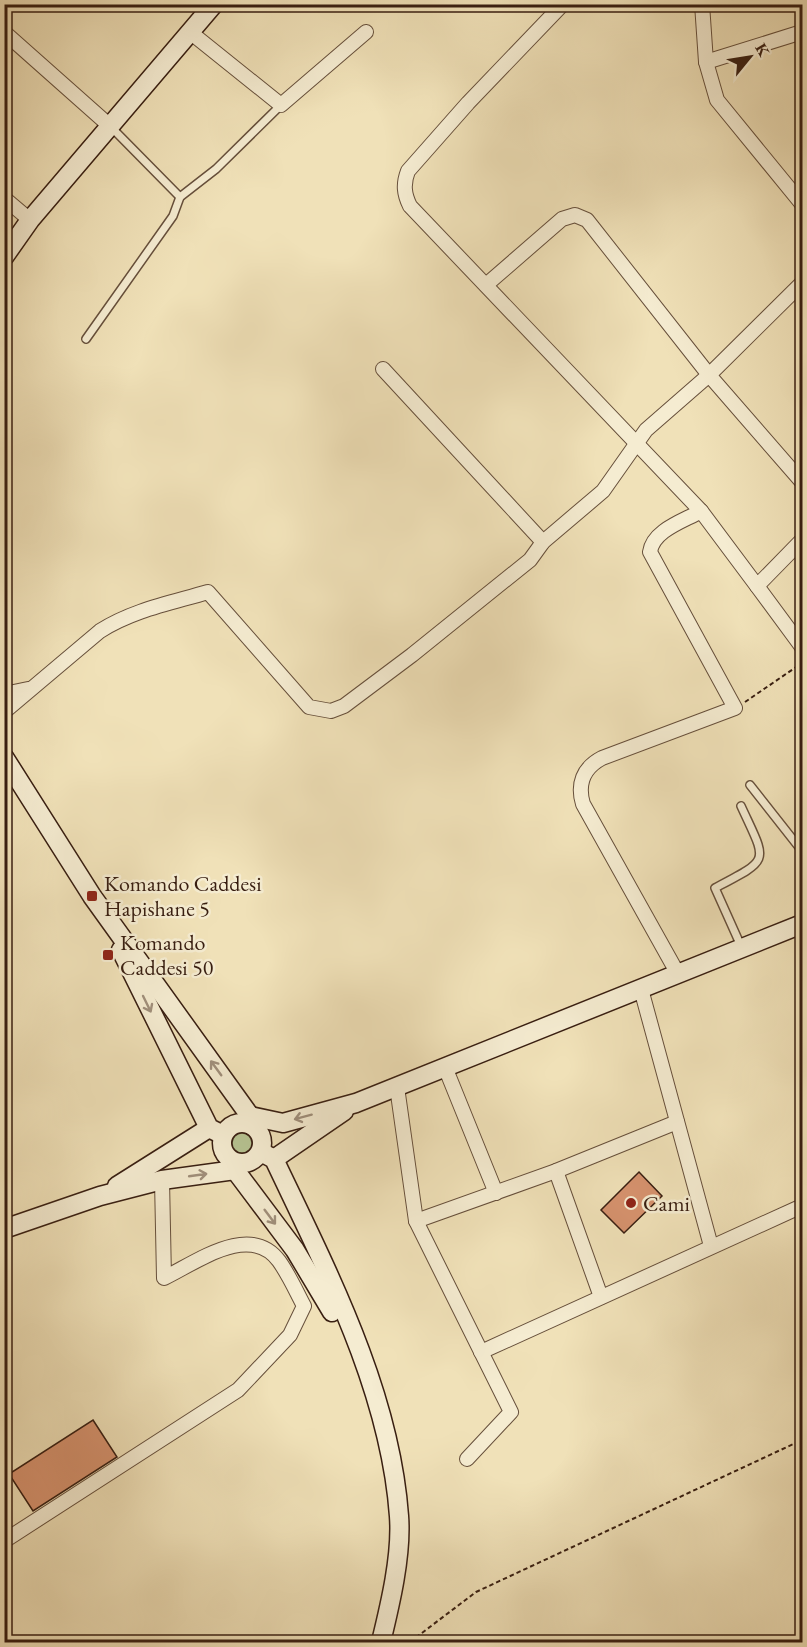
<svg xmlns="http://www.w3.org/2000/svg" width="807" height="1647" viewBox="0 0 807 1647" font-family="'EB Garamond',serif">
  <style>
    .green { fill: #b6c392; stroke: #777052; stroke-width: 1.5 }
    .building { fill: #d6926e; stroke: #381e11; stroke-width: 1.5 }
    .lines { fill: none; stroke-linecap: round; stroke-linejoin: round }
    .lane-casing { stroke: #664f3b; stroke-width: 10 }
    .street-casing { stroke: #664f3b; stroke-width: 16 }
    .secondary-casing { stroke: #381e11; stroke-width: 21 }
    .path { stroke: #381e11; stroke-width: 2; stroke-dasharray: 4.5 3; stroke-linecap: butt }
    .lane { stroke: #f5ecd1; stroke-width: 7 }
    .street { stroke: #f5ecd1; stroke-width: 14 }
    .secondary { stroke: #f5ecd1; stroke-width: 18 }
    .oneway { stroke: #a08f7b }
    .poi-dot { fill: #8f2418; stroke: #f5ecd1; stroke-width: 2 }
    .labels { text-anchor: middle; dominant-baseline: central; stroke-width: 5; stroke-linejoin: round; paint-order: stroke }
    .poi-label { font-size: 22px; fill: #381e11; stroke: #f5ecd1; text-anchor: start }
  </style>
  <rect width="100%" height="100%" fill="#f0e1b8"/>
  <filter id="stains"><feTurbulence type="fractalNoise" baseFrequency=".00333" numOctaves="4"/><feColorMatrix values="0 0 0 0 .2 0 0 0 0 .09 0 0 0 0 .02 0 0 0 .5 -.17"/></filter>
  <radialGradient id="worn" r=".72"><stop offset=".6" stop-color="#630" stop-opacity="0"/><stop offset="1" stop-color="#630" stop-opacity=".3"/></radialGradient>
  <circle class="green" cx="242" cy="1143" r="10"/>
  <g class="building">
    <path d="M639 1172 662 1196 624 1233 601 1210Z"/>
    <path d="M93 1420 117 1457 33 1511 9 1474Z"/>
  </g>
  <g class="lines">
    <defs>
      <g id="lane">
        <path d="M111 127 180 197"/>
        <path d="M86 339 173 216 180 197 216 169 281 105"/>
        <path d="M750 785 802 851"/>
        <path d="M741 946 715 888C772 858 767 863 741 806"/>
      </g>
      <g id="street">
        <path d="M563 4 468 103 408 171C403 184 404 194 410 206L701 511 757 586 802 540"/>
        <path d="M702 4 706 62 717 100 802 204"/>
        <path d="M4 32 111 127"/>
        <path d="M190 32 281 105 366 32"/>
        <path d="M706 62 802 32"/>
        <path d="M4 198 30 220"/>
        <path d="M486 285 562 219 575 215 587 220 709 375 802 482"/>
        <path d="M383 369 543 542"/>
        <path d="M757 586 802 647"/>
        <path d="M4 694 28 689"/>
        <path d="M4 712 100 631C133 610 171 603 208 592L309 707 331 711 344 706 412 655 530 560 543 542 603 491 646 430 709 375 802 283"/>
        <path d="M678 974 583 804C577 784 583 768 602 758L735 708 650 552C653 530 684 521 701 511"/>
        <path d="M641 989 711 1246"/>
        <path d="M445 1067 496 1193"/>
        <path d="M397 1087 416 1221 511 1412 467 1459"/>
        <path d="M556 1171 601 1297"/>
        <path d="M416 1221 556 1171 677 1122"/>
        <path d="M481 1352 802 1206"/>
        <path d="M4 1541 238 1390 290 1335 304 1306C296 1291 289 1275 279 1261 250 1222 197 1262 164 1278L162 1180"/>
      </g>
      <g id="secondary">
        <path d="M4 257 30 220 214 4"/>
        <path d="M4 757 92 896 250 1116 251 1125"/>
        <path d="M121 950 209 1128 223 1135"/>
        <path d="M250 1116 283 1123 356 1103 802 924"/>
        <circle cx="242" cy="1143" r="20"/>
        <path d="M261 1152 274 1159C327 1271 390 1390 399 1516 402 1555 390 1605 381 1642"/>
        <path d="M274 1159 344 1111"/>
        <path d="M235 1170 295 1250 332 1312"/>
        <path d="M117 1186 209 1128"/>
        <path d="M4 1229 100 1196 162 1180 235 1170"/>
      </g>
    </defs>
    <use href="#lane" class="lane-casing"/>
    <use href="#street" class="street-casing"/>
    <use href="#secondary" class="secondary-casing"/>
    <g class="path">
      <path d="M745 702 802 663"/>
      <path d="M410 1642 476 1592 802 1440"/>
    </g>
    <use href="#lane" class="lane"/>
    <use href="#street" class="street"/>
    <use href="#secondary" class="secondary"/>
  </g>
  <defs><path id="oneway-shaft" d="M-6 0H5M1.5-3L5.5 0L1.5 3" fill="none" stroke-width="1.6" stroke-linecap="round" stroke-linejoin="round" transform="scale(1.5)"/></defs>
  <g class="oneway">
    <use href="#oneway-shaft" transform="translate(147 1004) rotate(64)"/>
    <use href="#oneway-shaft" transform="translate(216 1068) rotate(-126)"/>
    <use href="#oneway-shaft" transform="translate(303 1117) rotate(165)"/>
    <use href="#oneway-shaft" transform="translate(198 1175) rotate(-8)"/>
    <use href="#oneway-shaft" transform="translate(270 1217) rotate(53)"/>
  </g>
  <g class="poi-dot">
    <rect x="86" y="890" width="12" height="12" rx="3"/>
    <rect x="102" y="949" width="12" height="12" rx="3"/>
    <circle cx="631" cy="1203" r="6"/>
  </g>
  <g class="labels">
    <g class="poi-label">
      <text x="104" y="883">Komando Caddesi<tspan x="104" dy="25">Hapishane 5</tspan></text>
      <text x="120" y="942">Komando<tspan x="120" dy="25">Caddesi 50</tspan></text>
      <text x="643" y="1203">Cami</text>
    </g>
  </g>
  <rect width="807" height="1647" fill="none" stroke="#f0e1b8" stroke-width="24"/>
  <rect x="6" y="6" width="795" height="1635" fill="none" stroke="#381e11" stroke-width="3"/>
  <rect x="12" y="12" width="783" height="1623" fill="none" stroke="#381e11" stroke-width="1.5"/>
  <g transform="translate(750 57) rotate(60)" stroke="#f5ecd1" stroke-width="4.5" paint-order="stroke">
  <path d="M0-4.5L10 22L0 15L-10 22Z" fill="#381e11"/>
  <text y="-9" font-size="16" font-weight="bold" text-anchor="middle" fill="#381e11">K</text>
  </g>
  <rect width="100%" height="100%" filter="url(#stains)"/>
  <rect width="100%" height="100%" fill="url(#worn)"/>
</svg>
